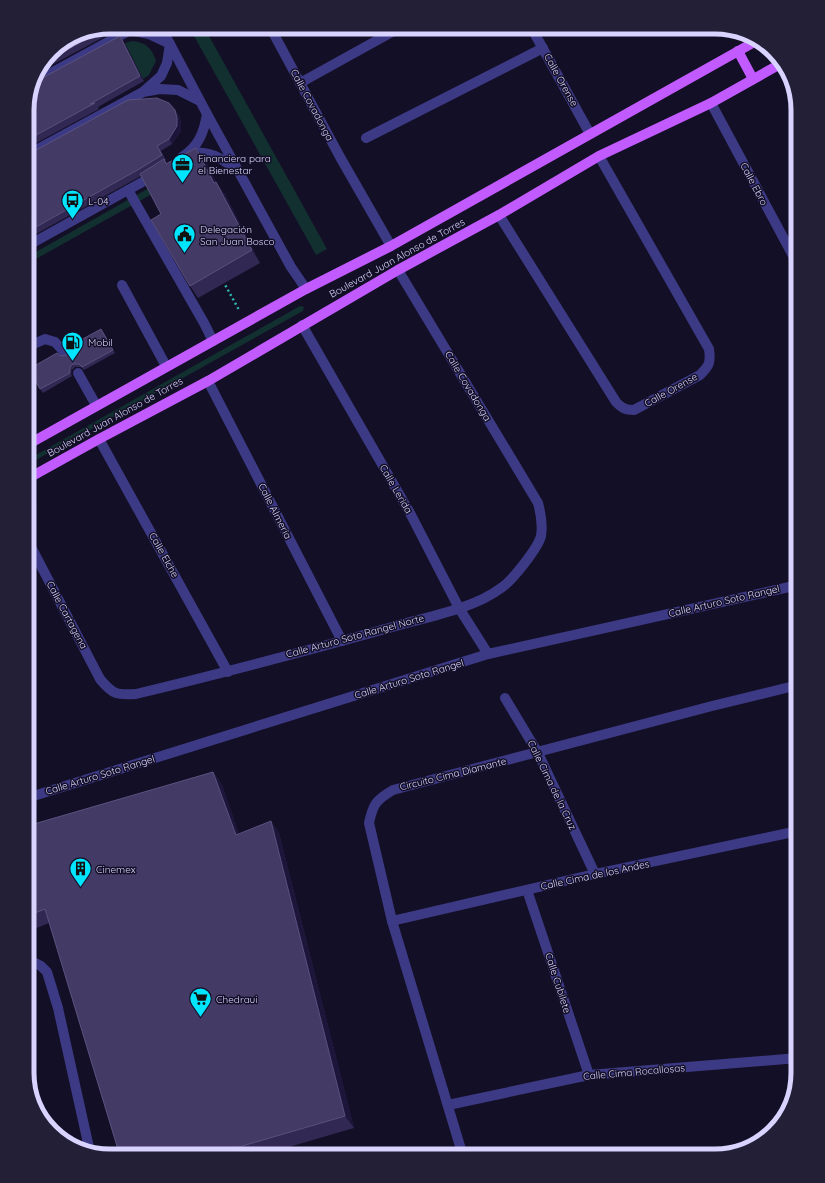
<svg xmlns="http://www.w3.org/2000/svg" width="825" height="1183" viewBox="0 0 825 1183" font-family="Quicksand,sans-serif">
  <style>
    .green { fill: #12302f }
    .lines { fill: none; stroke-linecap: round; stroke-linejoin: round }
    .path { stroke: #2fb8b0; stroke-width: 2.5; stroke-dasharray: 2 3; stroke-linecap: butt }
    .minor { stroke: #3d3a85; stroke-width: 10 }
    .major { stroke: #c25bff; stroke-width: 10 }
    .wall { fill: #312854 }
    .shaded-wall { fill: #1d163a }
    .building { fill: #433a66; stroke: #5a527e }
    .labels { text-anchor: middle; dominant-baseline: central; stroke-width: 3; stroke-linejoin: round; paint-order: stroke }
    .street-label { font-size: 10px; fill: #d9d4ff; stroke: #130f26 }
    .poi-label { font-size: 10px; fill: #d9d4ff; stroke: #130f26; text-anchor: start }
    .rim { fill: none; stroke: #d9d4ff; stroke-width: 5 }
  </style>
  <rect width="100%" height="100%" fill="#130f26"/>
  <g class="green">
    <path d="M189 27H204L327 249 316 255Z"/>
    <path d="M132 41C145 42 152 48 156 61L149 75 143 79 125 43Z"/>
    <path d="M202 158 152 194 27 264V257Z"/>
    <path d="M300 306 304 307 303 311 27 465V460Z"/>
  </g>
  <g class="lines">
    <path class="path" d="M223 281 239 310"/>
    <g class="minor">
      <path d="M161 27 207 114 291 267 306 289"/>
      <path d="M270 27 340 157 391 246"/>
      <path d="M531 27 590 134"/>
      <path d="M570 28 572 27"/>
      <path d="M33 83 130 30 134 27"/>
      <path d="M300 83 401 27"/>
      <path d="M143 92 160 89 178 90 200 101"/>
      <path d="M711 103 798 265"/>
      <path d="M366 138 543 48"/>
      <path d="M190 152C213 153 217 155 235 169"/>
      <path d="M27 155 143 92 161 76 167 63 170 44 149 34 130 30"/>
      <path d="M182 157C198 147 204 133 207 114"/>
      <path d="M128 190 204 323 213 341"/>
      <path d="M499 215 616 402C622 408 625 410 634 410L700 375C709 366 711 363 709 349L599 156"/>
      <path d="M27 246 155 175"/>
      <path d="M122 285 166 366"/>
      <path d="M302 325 410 513 459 608 488 654"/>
      <path d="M27 347 45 339 55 342 65 353"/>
      <path d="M78 373 96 405"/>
      <path d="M208 381 342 641"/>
      <path d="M99 439 228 672"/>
      <path d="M27 539 100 679C113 695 117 695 136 694 223 673 310 650 396 626 430 616 473 609 501 588 512 581 538 548 541 536 543 524 541 514 538 503L398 270"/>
      <path d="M505 698 538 753 595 874"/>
      <path d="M27 798 488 654 798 585"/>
      <path d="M527 890 589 1075"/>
      <path d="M392 921 595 874 798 831"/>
      <path d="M27 963 33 962 41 966 47 972 58 1008 90 1152"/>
      <path d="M448 1105 589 1075 798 1058"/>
      <path d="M463 1156 392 921 369 823C373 804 376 800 393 790L712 706 798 685"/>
    </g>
    <g class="major">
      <path d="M738 51 753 79"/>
      <path d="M27 445 306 289 391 246 758 40"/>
      <path d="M27 479 99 439 208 381 398 270 499 215 599 156 711 103 782 63"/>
    </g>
  </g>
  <g class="wall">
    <path d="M110 27H116L117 30 35 74 55 48 78 33Z"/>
    <path d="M120 36 123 41 144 81 98 107 99 109 27 148V104Z"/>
    <path d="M175 110 179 115 181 123V131L172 144 161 151 166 160H165L167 163 196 148 205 160 216 182 225 194 260 263 198 298 190 286 161 214 141 176 27 239V155Z"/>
    <path d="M103 332 115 353 84 370 81 367H75L72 370V376L43 393 40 389 61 356 67 355Z"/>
    <path d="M213 772 222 785 239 834 271 821 279 833 354 1128 258 1156H120L49 923 27 932V826Z"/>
  </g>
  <g class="shaded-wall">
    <path d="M120 36 123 41 144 81 140 76Z"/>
    <path d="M175 110 179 115 181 123V131L172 144 169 139Z"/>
    <path d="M196 148 205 160 223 195 214 183Z"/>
    <path d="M216 182 225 194 260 263 252 250Z"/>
    <path d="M70 367 72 370V376L70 373Z"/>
    <path d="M213 772 222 785 244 847 236 835Z"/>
    <path d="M271 821 279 833 354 1128 345 1116Z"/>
  </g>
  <g class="building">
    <path d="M109 27 43 63 55 48 78 33Z"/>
    <path d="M120 36 140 76 90 104 95 103 27 140V104L33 83Z"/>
    <path d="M157 98 169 103 175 110 177 118V126L169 139 157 146 162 155 141 168 27 232V155L128 100Z"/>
    <path d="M196 148 214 183 216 182 252 250 190 286 151 220 161 214 140 174 164 159 166 164Z"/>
    <path d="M101 329 113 350 82 367 79 364H73L70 367V373L40 389 29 369 57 353 61 356 67 355 69 351 68 347Z"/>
    <path d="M213 772 236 835 271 821 345 1116 208 1156H120L45 909 27 916V826Z"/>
  </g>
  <defs>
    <symbol id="office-pin" viewBox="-11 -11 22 30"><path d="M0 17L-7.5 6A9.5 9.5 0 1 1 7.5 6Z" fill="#00e5ff" stroke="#130f26"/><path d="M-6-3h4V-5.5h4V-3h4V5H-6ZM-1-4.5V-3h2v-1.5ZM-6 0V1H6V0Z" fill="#111"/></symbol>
    <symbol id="bus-pin" viewBox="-11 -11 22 30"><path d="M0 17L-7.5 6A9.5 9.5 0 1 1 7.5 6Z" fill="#00e5ff" stroke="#130f26"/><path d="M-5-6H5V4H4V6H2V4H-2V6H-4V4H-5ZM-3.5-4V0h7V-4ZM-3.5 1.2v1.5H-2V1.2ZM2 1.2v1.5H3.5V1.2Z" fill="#111"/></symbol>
    <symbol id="civic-pin" viewBox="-11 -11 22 30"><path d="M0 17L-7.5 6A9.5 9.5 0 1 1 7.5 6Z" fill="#00e5ff" stroke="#130f26"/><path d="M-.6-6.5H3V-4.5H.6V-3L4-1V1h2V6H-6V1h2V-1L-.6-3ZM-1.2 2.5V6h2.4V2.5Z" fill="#111"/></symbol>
    <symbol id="fuel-pin" viewBox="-11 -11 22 30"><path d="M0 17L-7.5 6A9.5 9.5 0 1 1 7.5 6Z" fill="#00e5ff" stroke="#130f26"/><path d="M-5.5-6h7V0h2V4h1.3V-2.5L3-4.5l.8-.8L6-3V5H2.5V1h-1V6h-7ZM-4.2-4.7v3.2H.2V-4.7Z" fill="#111"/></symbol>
    <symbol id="building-pin" viewBox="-11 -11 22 30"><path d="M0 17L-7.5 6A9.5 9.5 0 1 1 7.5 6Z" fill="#00e5ff" stroke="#130f26"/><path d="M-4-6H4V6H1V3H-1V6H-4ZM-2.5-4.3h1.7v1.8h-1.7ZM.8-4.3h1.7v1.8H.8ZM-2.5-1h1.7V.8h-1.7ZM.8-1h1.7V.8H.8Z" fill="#111"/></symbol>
    <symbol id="supermarket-pin" viewBox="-11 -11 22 30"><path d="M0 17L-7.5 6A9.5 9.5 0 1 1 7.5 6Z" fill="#00e5ff" stroke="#130f26"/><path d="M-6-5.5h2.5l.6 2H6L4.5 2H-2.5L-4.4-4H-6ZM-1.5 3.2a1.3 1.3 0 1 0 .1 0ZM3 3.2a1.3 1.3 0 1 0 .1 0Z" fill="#111"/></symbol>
  </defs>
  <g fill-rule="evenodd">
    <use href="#office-pin" x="170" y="152" width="25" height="34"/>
    <use href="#bus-pin" x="60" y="188" width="25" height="34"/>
    <use href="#civic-pin" x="172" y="222" width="25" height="34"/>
    <use href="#fuel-pin" x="60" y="330" width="25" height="34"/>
    <use href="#building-pin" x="68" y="856" width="25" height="34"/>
    <use href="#supermarket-pin" x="188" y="986" width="25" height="34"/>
  </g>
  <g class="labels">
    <g class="street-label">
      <text transform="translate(561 80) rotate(61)">Calle Orense</text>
      <text transform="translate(312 105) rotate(62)">Calle Covadonga</text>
      <text transform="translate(754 184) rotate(62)">Calle Ebro</text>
      <text transform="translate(397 258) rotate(-29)">Boulevard Juan Alonso de Torres</text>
      <text transform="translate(468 386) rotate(59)">Calle Covadonga</text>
      <text transform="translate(671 390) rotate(-29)">Calle Orense</text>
      <text transform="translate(115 417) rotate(-29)">Boulevard Juan Alonso de Torres</text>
      <text transform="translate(396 489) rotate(60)">Calle Lerida</text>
      <text transform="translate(275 511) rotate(63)">Calle Almería</text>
      <text transform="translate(164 555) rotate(61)">Calle Elche</text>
      <text transform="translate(724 601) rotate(-13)">Calle Arturo Soto Rangel</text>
      <text transform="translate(67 615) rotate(62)">Calle Cartagena</text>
      <text transform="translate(355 636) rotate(-15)">Calle Arturo Soto Rangel Norte</text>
      <text transform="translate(409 679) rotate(-17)">Calle Arturo Soto Rangel</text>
      <text transform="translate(453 774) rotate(-14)">Circuito Cima Diamante</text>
      <text transform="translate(100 775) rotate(-17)">Calle Arturo Soto Rangel</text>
      <text transform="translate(552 785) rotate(64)">Calle Cima de la Cruz</text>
      <text transform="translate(595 875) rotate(-12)">Calle Cima de los Andes</text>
      <text transform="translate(558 983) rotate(72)">Calle Cubilete</text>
      <text transform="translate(634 1072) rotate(-5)">Calle Cima Rocallosas</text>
    </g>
    <g class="poi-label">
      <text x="198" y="158">Financiera para<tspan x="198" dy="12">el Bienestar</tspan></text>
      <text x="88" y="201">L-04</text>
      <text x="200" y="229">Delegación<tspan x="200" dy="12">San Juan Bosco</tspan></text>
      <text x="88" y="342">Mobil</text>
      <text x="96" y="869">Cinemex</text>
      <text x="216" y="999">Chedraui</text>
    </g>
  </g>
  <path d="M0 0H825V1183H0ZM110 34H715A76 76 0 0 1 791 110V1073A76 76 0 0 1 715 1149H110A76 76 0 0 1 34 1073V110A76 76 0 0 1 110 34Z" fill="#231f37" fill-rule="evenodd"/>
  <path class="rim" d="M110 34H715A76 76 0 0 1 791 110V1073A76 76 0 0 1 715 1149H110A76 76 0 0 1 34 1073V110A76 76 0 0 1 110 34Z"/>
</svg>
